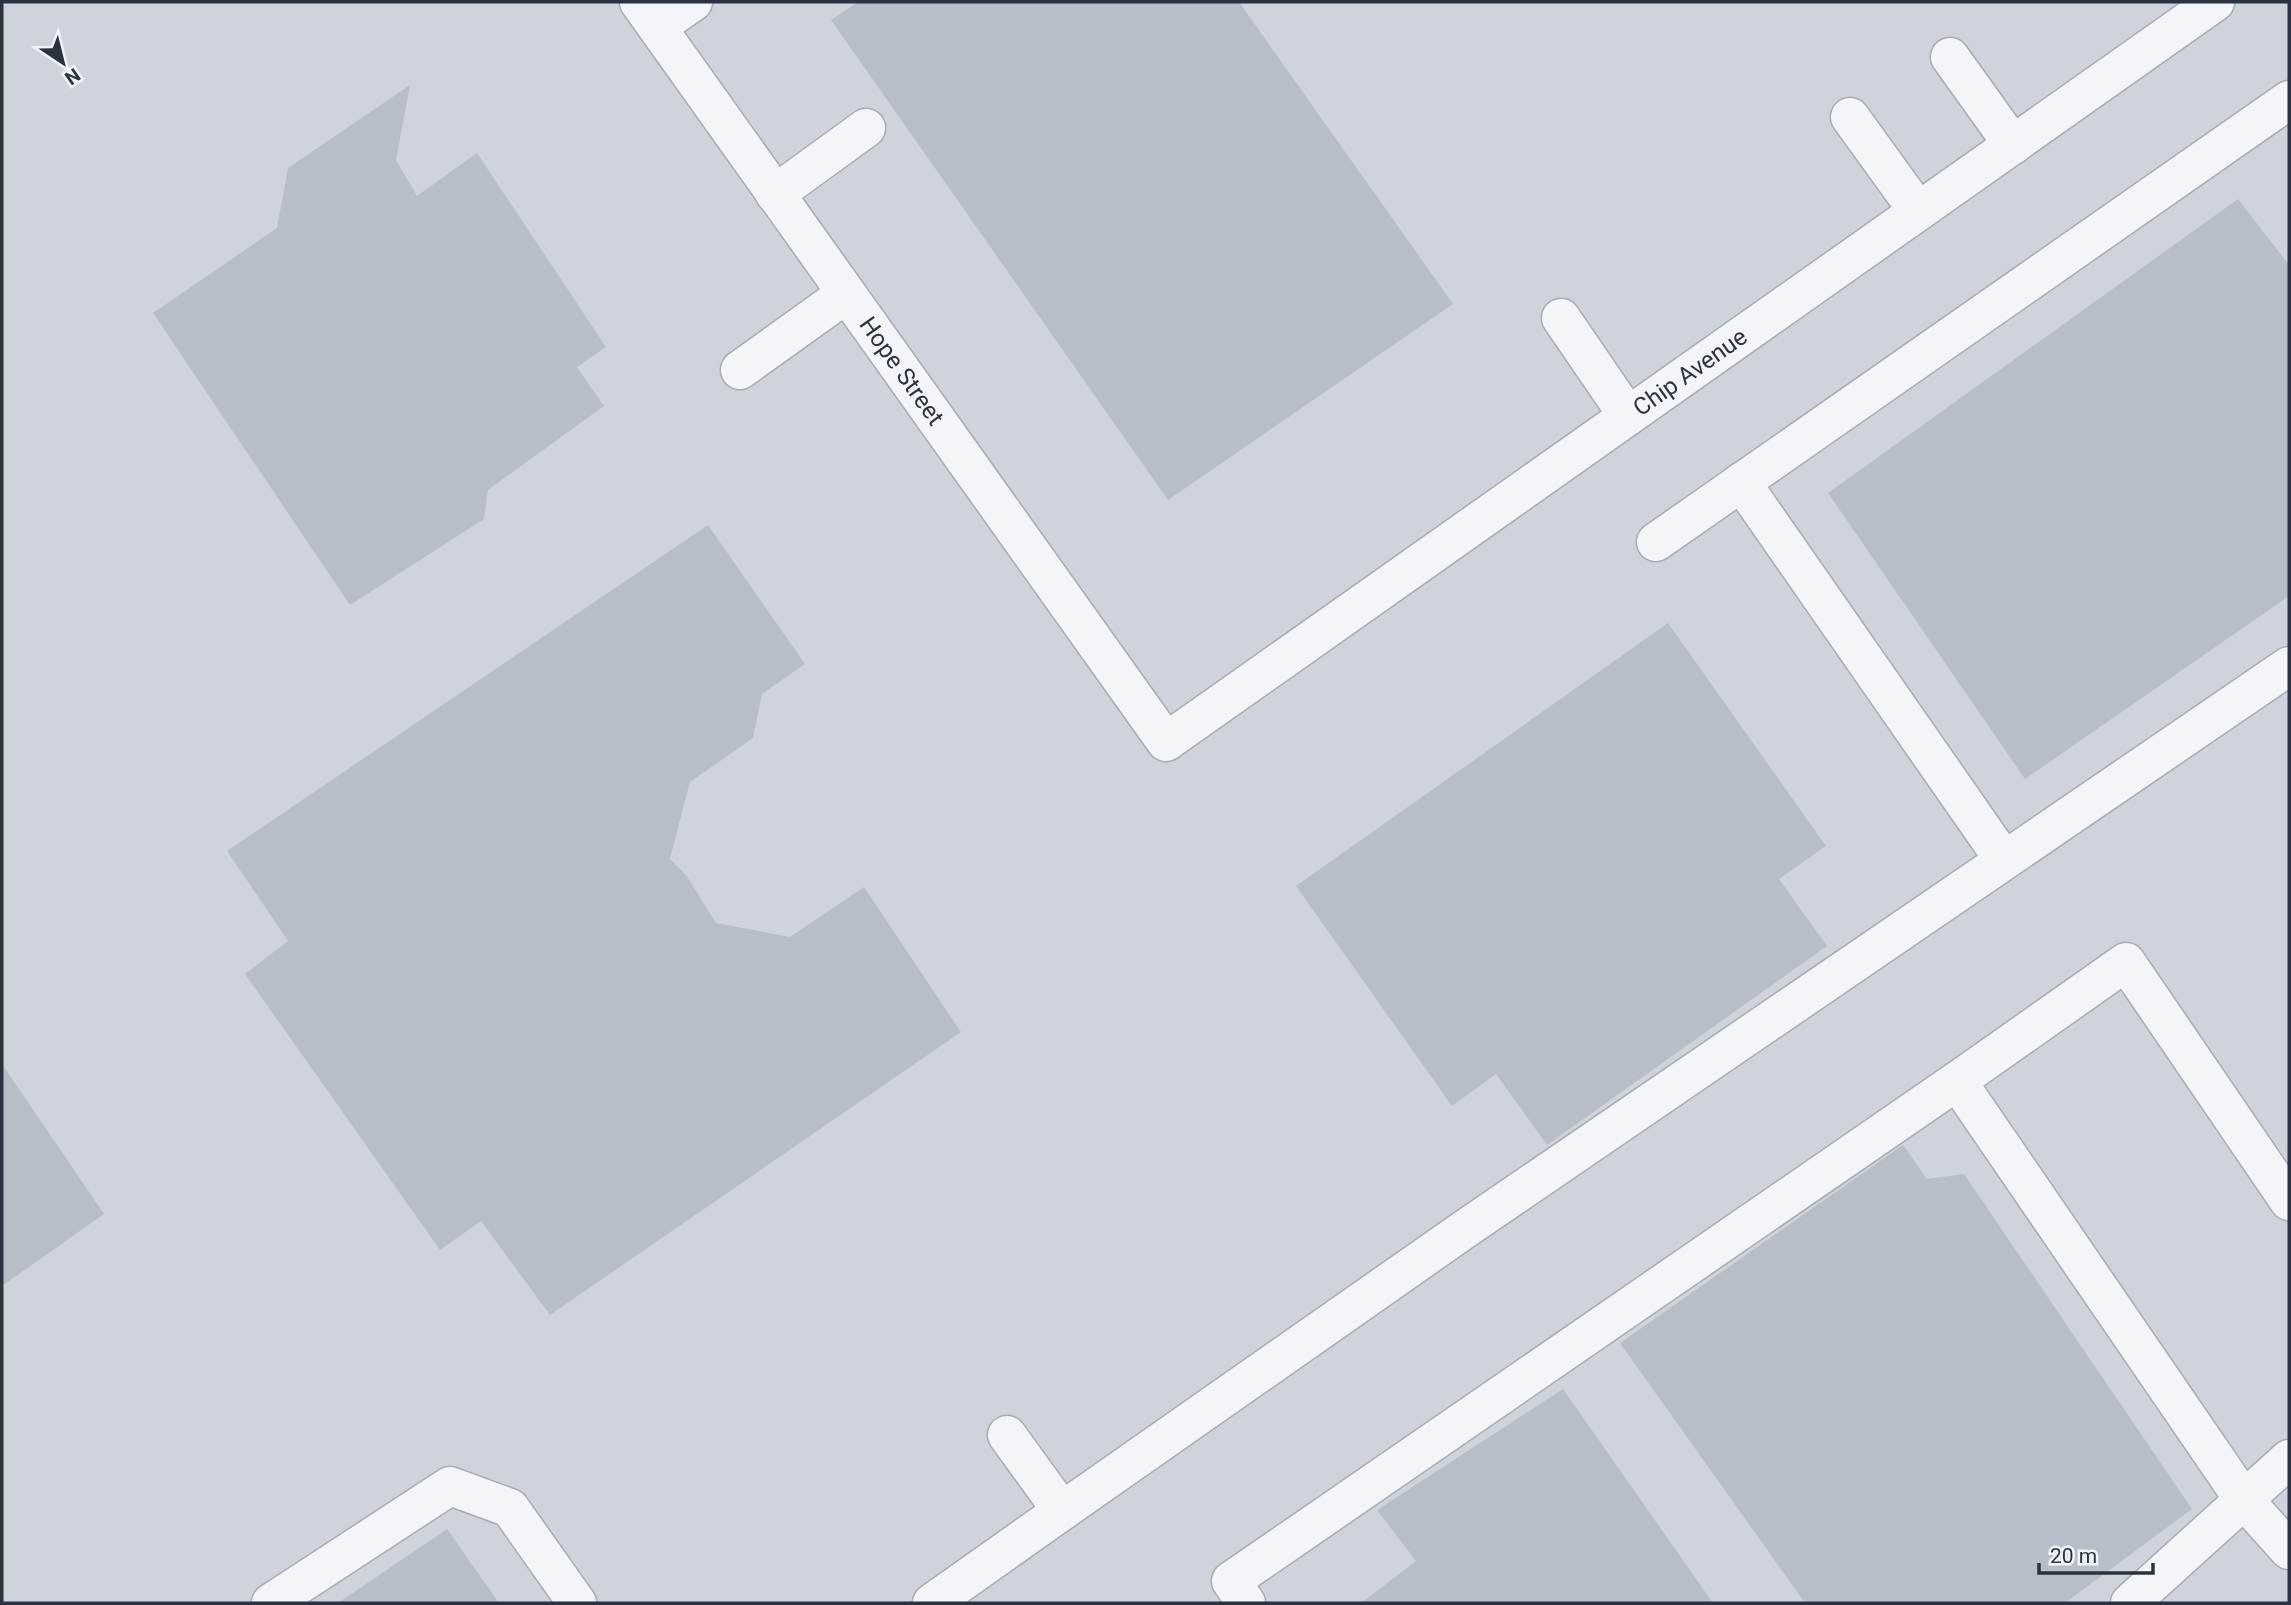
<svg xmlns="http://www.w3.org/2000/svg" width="2291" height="1605" viewBox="0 0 2291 1605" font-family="Roboto,sans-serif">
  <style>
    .built { fill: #cfd4dc }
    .building { fill: #b8bec7 }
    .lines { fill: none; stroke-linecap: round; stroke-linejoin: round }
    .minor-casing { stroke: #a6acb4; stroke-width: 41 }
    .minor { stroke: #f4f5f8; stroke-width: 38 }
    .labels { text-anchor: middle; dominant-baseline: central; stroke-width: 5; stroke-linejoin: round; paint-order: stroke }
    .street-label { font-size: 24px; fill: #293342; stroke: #f1f4f7 }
  </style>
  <rect width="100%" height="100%" fill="#e1e5ea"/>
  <rect class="built" x="2" y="2" width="2287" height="1601"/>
  <g class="building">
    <path d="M858 2H1239L1453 304 1168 500 831 20Z"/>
    <path d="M410 85 396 160 417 196 477 153 606 347 577 367 604 406 488 490 484 519 350 605 153 313 277 228 288 168Z"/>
    <path d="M2238 199 2289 265V596L2025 779 1828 493Z"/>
    <path d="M708 525 805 664 762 694 753 738 690 782 670 859 686 875 716 923 790 937 864 887 961 1032 550 1315 481 1221 440 1250 245 974 288 941 227 851Z"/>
    <path d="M1668 623 1826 846 1779 879 1827 946 1547 1145 1496 1074 1452 1106 1296 886Z"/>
    <path d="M2 1064 104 1214 2 1286Z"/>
    <path d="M1903 1145 1927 1179 1964 1174 2192 1509 2065 1603H1805L1620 1343Z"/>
    <path d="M1563 1389 1713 1603H1361L1416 1561 1377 1510Z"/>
    <path d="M447 1529 499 1603H338Z"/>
  </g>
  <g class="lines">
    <defs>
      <g id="minor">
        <path id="s1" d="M639 2 1166 742 2215 2"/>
        <path d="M657 27 693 2"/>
        <path d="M1950 57 2013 145"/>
        <path d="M1850 117 1918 211"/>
        <path d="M775 194 866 128"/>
        <path d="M1561 318 1628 416"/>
        <path d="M740 370 846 294"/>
        <path d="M1741 482 2004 860"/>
        <path d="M1656 542 2289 100"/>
        <path d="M2289 1201 2126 962 1957 1081 2244 1500 2289 1550"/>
        <path d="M1007 1435 1062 1511 1465 1229 2289 666"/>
        <path d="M271 1603 450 1486 510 1508 577 1603"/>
        <path d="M932 1603 1062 1511"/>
        <path d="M1246 1603 1231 1581 1957 1081"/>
        <path d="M2130 1603 2289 1459"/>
      </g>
    </defs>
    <use href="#minor" class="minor-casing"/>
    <use href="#minor" class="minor"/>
  </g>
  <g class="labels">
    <g class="street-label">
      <text stroke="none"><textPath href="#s1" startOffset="453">Hope Street</textPath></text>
      <text stroke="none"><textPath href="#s1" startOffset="1550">Chip Avenue</textPath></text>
    </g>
  </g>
  <rect width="2291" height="1605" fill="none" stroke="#293342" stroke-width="7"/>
  <g transform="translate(63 63) rotate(145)" stroke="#f1f4f7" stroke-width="5" paint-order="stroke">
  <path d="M0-5L12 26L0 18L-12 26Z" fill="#293342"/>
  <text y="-10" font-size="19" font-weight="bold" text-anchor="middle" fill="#293342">N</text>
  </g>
  <path d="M2039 1563v10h114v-10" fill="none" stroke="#293342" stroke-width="3.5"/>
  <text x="2050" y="1563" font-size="21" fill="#293342" stroke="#f1f4f7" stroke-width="5" paint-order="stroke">20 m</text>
</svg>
